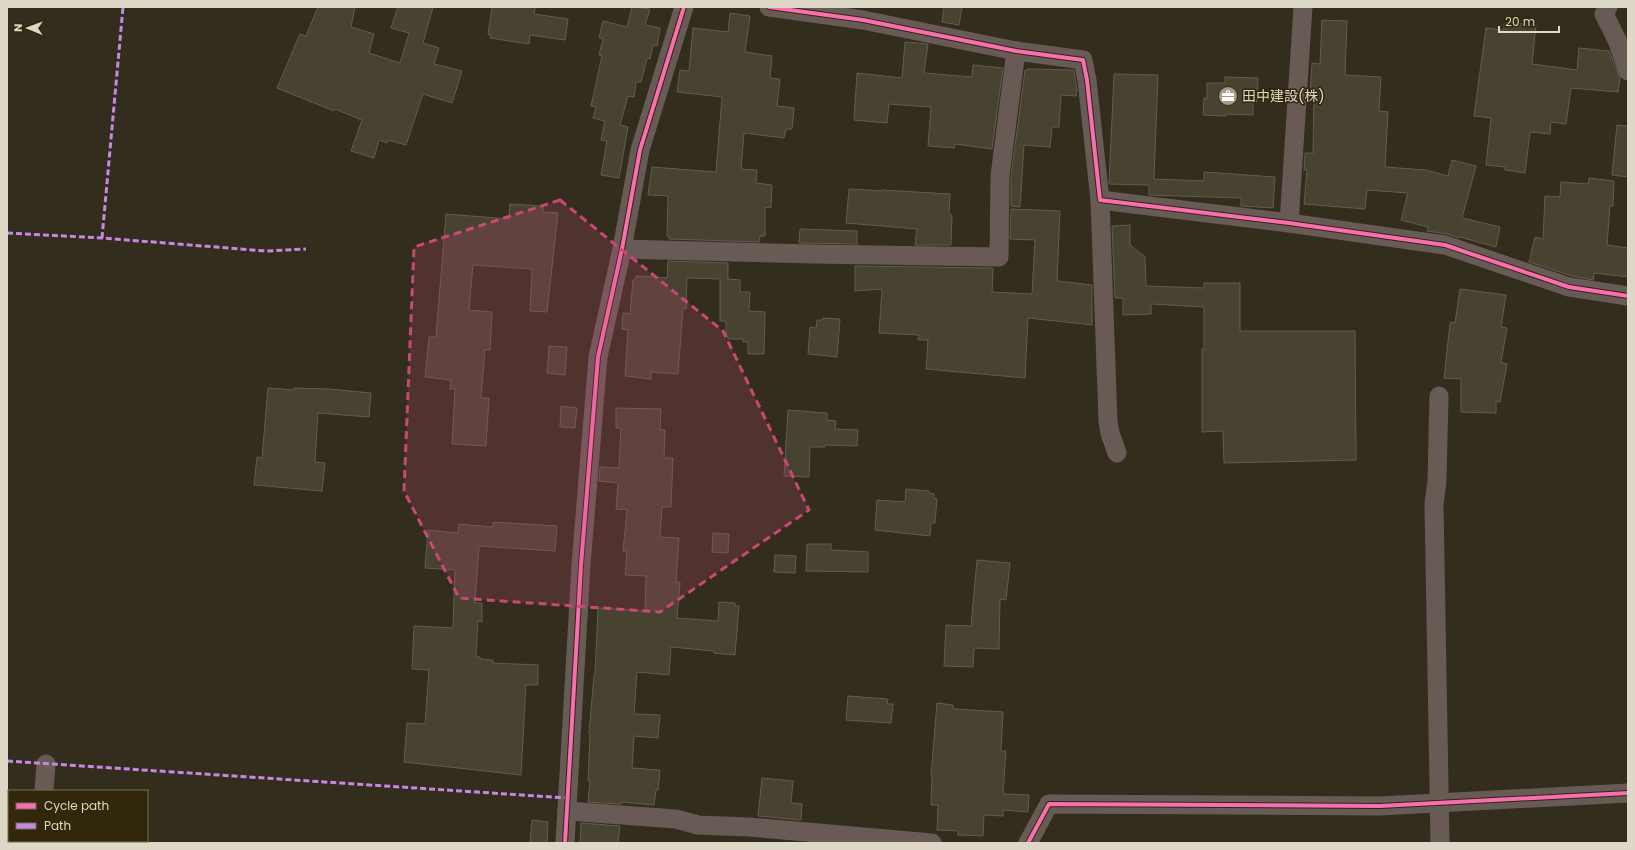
<svg xmlns="http://www.w3.org/2000/svg" width="1635" height="850" viewBox="0 0 1635 850" font-family="Poppins,'Noto Sans JP',sans-serif">
  <style>
    .building { fill: #484231; stroke: #625d51 }
    .lines { fill: none; stroke-linecap: round; stroke-linejoin: round }
    .minor { stroke: #685b56; stroke-width: 19 }
    .quiet { stroke: #c787e3; stroke-width: 3; stroke-dasharray: 6 3; stroke-linecap: butt }
    .cycleway-casing { stroke: #31270b; stroke-width: 6 }
    .cycleway { stroke: #f96db3; stroke-width: 4 }
    .marked { fill: #c94876; fill-opacity: 0.2; stroke: #c94876; stroke-width: 3; stroke-dasharray: 8 5; stroke-linejoin: round }
    .labels { text-anchor: middle; dominant-baseline: central; stroke-width: 3; stroke-linejoin: round; paint-order: stroke }
    .poi-label { font-size: 14px; fill: #ded8c8; stroke: #31270b; text-anchor: start }
  </style>
  <rect width="100%" height="100%" fill="#332d1d"/>
  <g class="building">
    <path d="M318 7H355L351 27 374 34 369 53 400 63 409 33 391 28 398 7H433L423 43 439 48 434 64 462 71 452 103 423 94 406 145 388 140 387 143 379 140 374 158 351 151 362 120 335 109 334 111 277 88 300 34 306 36Z"/>
    <path d="M492 7H535L534 14 568 19 565 40 530 35 529 44 490 38 491 35 488 34Z"/>
    <path d="M632 7 650 9 645 25 660 28 657 46 653 45 650 59 647 58 641 82H636L634 97 628 96 620 125 628 127 619 178 601 175 607 141 601 140 605 121 593 118 596 107 591 106 602 56 599 55 603 39 599 38 603 21 627 27Z"/>
    <path d="M944 7H962L959 25 942 22Z"/>
    <path d="M730 13 750 16 745 52 772 56 770 78 780 79 777 106 794 108 792 129H786L784 138 744 133 741 169 757 170 756 183 772 185 771 208 765 207V236H760L759 242 669 239V236H667L668 196 648 195 652 167 716 172 722 97 677 92 680 70 689 71 693 28 728 32Z"/>
    <path d="M1322 20 1347 21 1345 75 1381 77 1379 111 1388 112 1385 167 1426 170 1448 176 1452 160 1476 166 1462 218 1500 227 1496 247 1460 237 1459 238 1447 234 1427 231 1428 227 1401 220 1408 193 1367 190 1365 209 1304 204 1307 170H1304L1305 153H1313L1314 95H1310L1312 63 1320 64Z"/>
    <path d="M1513 23 1536 25 1532 64 1577 70 1579 48 1609 51 1620 78 1618 92 1571 88 1566 124 1551 122 1550 134 1530 132 1525 173 1505 170V167L1486 165 1491 118 1474 116 1486 28 1504 30V24H1513Z"/>
    <path d="M905 42 928 44 924 73 972 77 973 65 1003 68 992 149 955 144 954 148 928 146 931 107 889 104 887 123 854 120 857 73 902 78Z"/>
    <path d="M1027 69 1074 70 1077 90 1076 96 1061 95 1059 127H1052L1050 147 1024 145 1020 207 1011 206V177L1025 70 1027 71Z"/>
    <path d="M1114 74 1158 75 1154 179 1204 181V172L1275 177 1273 208 1241 206V198L1149 195V185L1109 184Z"/>
    <path d="M1225 77 1258 78 1257 102 1253 101V115L1226 114V116L1203 115 1204 98 1207 99V83H1225Z"/>
    <path d="M1617 125 1628 126V177L1612 175Z"/>
    <path d="M1589 178 1614 181 1613 206H1610L1607 245 1628 248V277L1594 273 1593 280 1572 276 1529 262 1535 237 1543 239 1545 196 1560 197 1561 182 1588 184Z"/>
    <path d="M849 189 882 191V190L950 194 949 214 952 215 951 245H915L917 229 846 223Z"/>
    <path d="M510 204 543 206V212L558 213 547 312 530 311 532 269 473 265 469 310 492 312 490 350H485L481 398H489L486 446 452 444 455 389H450L451 380 425 377 429 337H436L446 214 509 219Z"/>
    <path d="M1011 209 1060 211 1057 281 1092 285V325L1028 318 1025 378 926 369 928 340H918L919 335 879 333 882 289 855 291V266L993 268 992 292 1032 294 1035 240 1010 239Z"/>
    <path d="M1130 225V245L1145 257 1146 286 1204 288V283H1240V331H1355L1356 460 1224 463 1223 431 1202 432V349H1204V307L1151 304V314L1123 315V298H1115L1112 226Z"/>
    <path d="M800 229 857 231V244L799 243Z"/>
    <path d="M668 261 728 263V279L740 280V292H750L749 311 765 312 764 354H748V342H743V339H728L727 335H726V321H720V279L687 278 686 309 683 308 678 374 651 372V379L625 376 628 330 622 329 623 313 630 314 633 280H635L636 276 667 278Z"/>
    <path d="M1460 289 1506 295 1501 327 1507 328 1501 362 1507 364 1500 402 1496 401V413L1461 412V379L1444 378 1450 324 1451 322 1455 323Z"/>
    <path d="M823 318 840 319 837 357 808 354 810 327 816 328 817 320H822Z"/>
    <path d="M549 346 567 347 565 375 547 373Z"/>
    <path d="M268 388 294 390V388L329 389 371 393 369 417 318 413 315 462 325 463 322 491 254 485 257 457 262 458Z"/>
    <path d="M561 406 577 408 575 428 560 427Z"/>
    <path d="M616 408 661 409 660 430H665L664 458H673L671 507H662L660 537 679 538 676 582H680L677 618 718 621 719 602 735 603V606H739L735 655 714 653V651L671 647 669 675 637 672 634 714 660 715 658 738 634 736 632 768 660 770 658 790H656L654 805 622 802 621 804 588 802 590 781H588L590 734H589L594 675H595L598 608 645 611 646 576 625 575 627 551H623L627 510 616 509 618 483 599 481 600 467 619 468 621 428H616Z"/>
    <path d="M788 410 827 413V420L836 421 835 429 858 430 857 446 825 445V447H810L809 477 784 476Z"/>
    <path d="M906 489 929 491V493L934 494V498L937 499 935 523H931L930 536 875 530 877 500 905 502Z"/>
    <path d="M493 522 557 526 555 551 479 546 475 603H482V622L478 621 476 657H480V659L493 660V663L538 665V685H526L521 775 404 762 407 723 425 724 429 670 412 669 414 626 453 628 455 570 425 568 428 530 458 533 459 524 493 527Z"/>
    <path d="M713 533 729 534 728 553 712 552Z"/>
    <path d="M807 544H831V550L868 552V572L806 571Z"/>
    <path d="M775 555 796 556 795 573 774 572Z"/>
    <path d="M977 560 1010 563 1006 600 1000 599 999 649 974 648 973 667 944 666 946 625 971 626Z"/>
    <path d="M848 696 888 699 887 704H893L891 723 846 720Z"/>
    <path d="M937 703 953 705V709L1003 712 1001 751H1006L1003 792 1004 794 1029 795 1028 812 1003 810V816L984 815 983 836 958 835V831L937 830 938 805H931L932 776H931Z"/>
    <path d="M762 778 793 781 791 803 802 804 801 820 758 816Z"/>
    <path d="M532 820 548 822 547 843H530Z"/>
    <path d="M581 823 620 826 618 843H580Z"/>
  </g>
  <g class="lines">
    <g class="minor">
      <path d="M769 7 863 20 1016 51 1083 60 1087 80 1100 200 1289 223 1445 245 1569 287 1628 296"/>
      <path d="M1608 7 1604 14 1617 40 1628 71"/>
      <path d="M1100 200 1108 421 1110 433 1117 453"/>
      <path d="M1289 223 1303 7"/>
      <path d="M622 249 814 254 999 257 1000 176 1016 51"/>
      <path d="M1439 396 1437 481 1434 504 1440 843"/>
      <path d="M44 791 46 764"/>
      <path d="M567 811 676 819 698 825 749 827 932 843"/>
      <path d="M40 843 41 841"/>
      <path d="M565 843 581 565 598 357 622 249 640 150 684 7"/>
      <path d="M1028 843 1049 804 1380 806 1628 793"/>
    </g>
    <g class="quiet">
      <path d="M7 233 102 238 266 251 306 249"/>
      <path d="M102 238 123 7"/>
      <path d="M7 761 567 798"/>
    </g>
    <defs>
      <g id="cycleway">
        <path d="M769 7 863 20 1016 51 1083 60 1087 80 1100 200 1289 223 1445 245 1569 287 1628 296"/>
        <path d="M565 843 581 565 598 357 622 249 640 150 684 7"/>
        <path d="M1028 843 1049 804 1380 806 1628 793"/>
      </g>
    </defs>
    <use href="#cycleway" class="cycleway-casing"/>
    <use href="#cycleway" class="cycleway"/>
  </g>
  <path class="marked" d="M560 200 723 331 809 510 660 612 459 598 404 491 414 247Z"/>
  <defs>
    <symbol id="office-disc" viewBox="-11 -11 22 22"><circle r="9.5" fill="#a29c8c" stroke="#31270b"/><path d="M-6-3h4V-5.5h4V-3h4V5H-6ZM-1-4.5V-3h2v-1.5ZM-6 0V1H6V0Z" fill="#fff"/></symbol>
  </defs>
  <g fill-rule="evenodd">
    <use href="#office-disc" x="1217" y="85" width="22" height="22"/>
  </g>
  <g class="labels">
    <g class="poi-label">
      <text x="1242" y="96">田中建設(株)</text>
    </g>
  </g>
  <rect width="1635" height="850" fill="none" stroke="#ded8c8" stroke-width="16"/>
  <rect x="8" y="790" width="140" height="52" fill="#31270b" stroke="#766e57"/>
  <rect x="16" y="803" width="20" height="6" fill="#f96db3" stroke="#766e57"/>
  <text x="44" y="810" font-size="12" fill="#ded8c8">Cycle path</text>
  <rect x="16" y="823" width="20" height="6" fill="#c787e3" stroke="#766e57"/>
  <text x="44" y="830" font-size="12" fill="#ded8c8">Path</text>
  <g transform="translate(28 28) rotate(271)" stroke="#31270b" stroke-width="3" paint-order="stroke">
  <path d="M0-3L7 15L0 10L-7 15Z" fill="#ded8c8"/>
  <text y="-6" font-size="11" font-weight="bold" text-anchor="middle" fill="#ded8c8">N</text>
  </g>
  <path d="M1499 26v6h60v-6" fill="none" stroke="#ded8c8" stroke-width="2"/>
  <text x="1505" y="26" font-size="12" fill="#ded8c8" stroke="#31270b" stroke-width="3" paint-order="stroke">20 m</text>
</svg>
